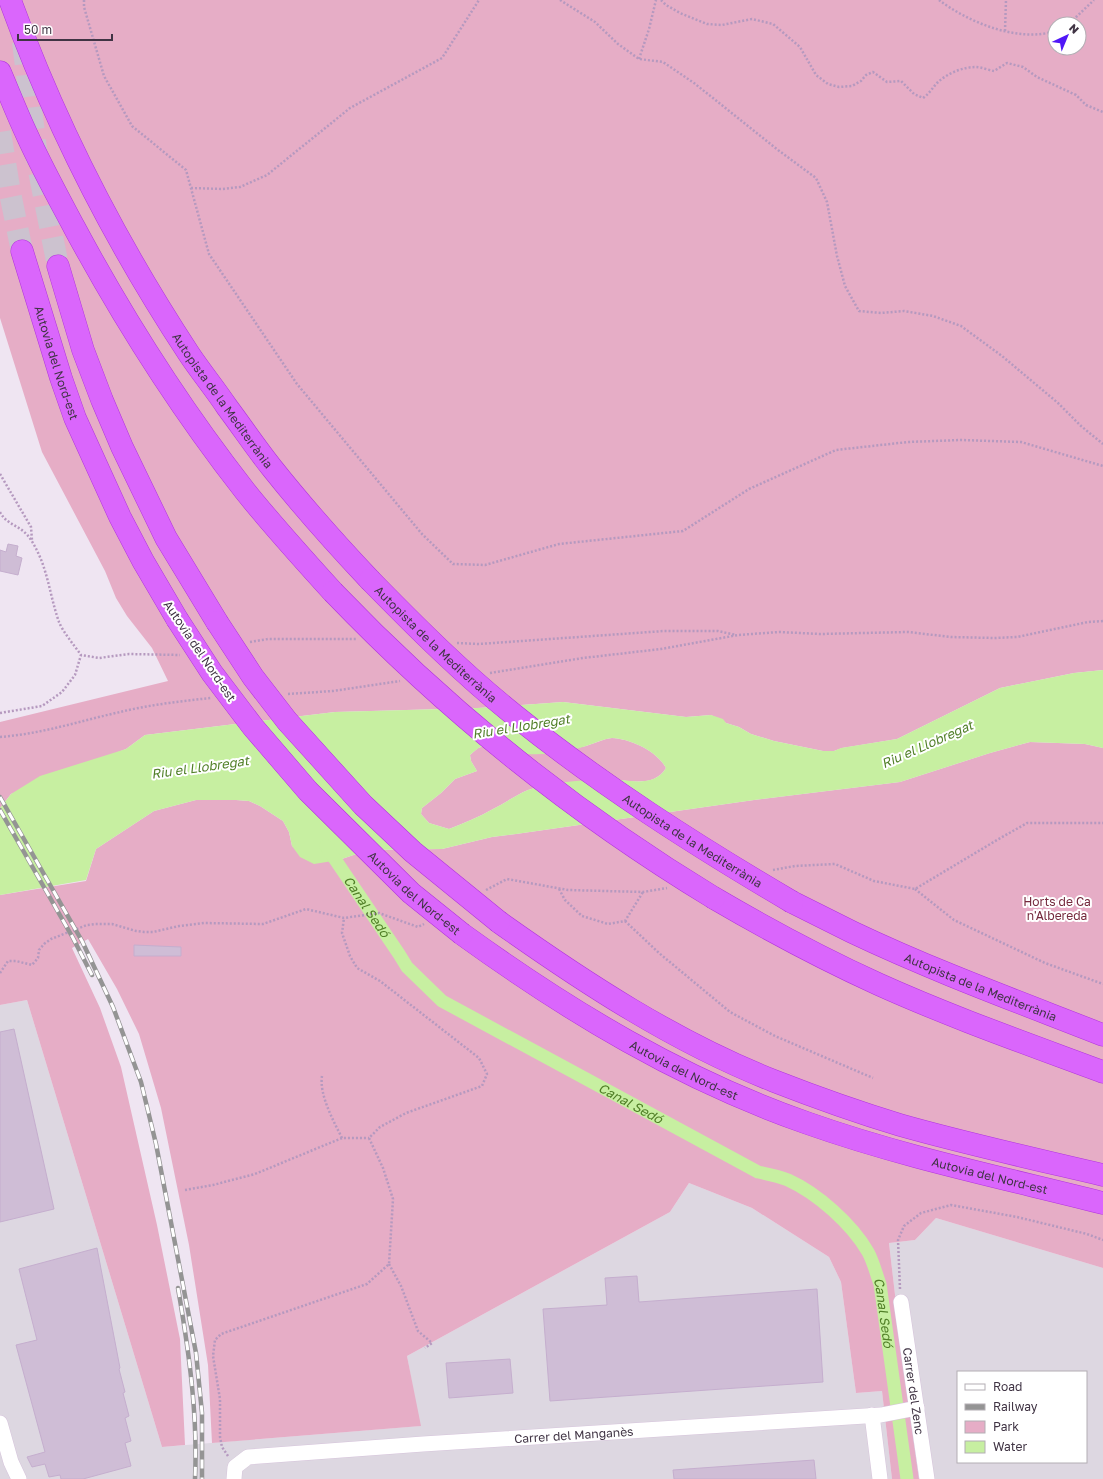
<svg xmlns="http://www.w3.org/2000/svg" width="1103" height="1479" viewBox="0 0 1103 1479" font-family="'Golos Text',sans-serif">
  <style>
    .industrial { fill: #ddd7e1; fill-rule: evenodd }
    .green { fill: #e6adc6; fill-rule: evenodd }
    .water { fill: #c7efa1; fill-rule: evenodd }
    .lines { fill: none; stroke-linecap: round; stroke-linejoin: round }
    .canal { stroke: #c7efa1; stroke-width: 13 }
    .building { fill: #cfbdd6; stroke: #c5aece }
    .highway-tunnel { stroke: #ccc2cf; stroke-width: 22; stroke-dasharray: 22 11; stroke-linecap: butt }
    .minor-casing { stroke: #d6c4db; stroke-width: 16 }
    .highway-casing { stroke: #b036db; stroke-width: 23 }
    .path { stroke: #b599bf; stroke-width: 2.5; stroke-dasharray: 2 2; stroke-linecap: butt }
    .minor { stroke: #fff; stroke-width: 15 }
    .highway { stroke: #da66fc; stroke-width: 22 }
    .rail-casing { stroke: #949494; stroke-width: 4.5 }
    .rail { stroke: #fff; stroke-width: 3; stroke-dasharray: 9; stroke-linecap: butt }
    .highway-bridge-casing { stroke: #b036db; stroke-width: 23; stroke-linecap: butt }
    .highway-bridge { stroke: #da66fc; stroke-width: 22 }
    .labels { text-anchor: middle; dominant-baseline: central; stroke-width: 4; stroke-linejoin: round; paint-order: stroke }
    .street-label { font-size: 12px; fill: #403444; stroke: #fff }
    .park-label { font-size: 12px; fill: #75293d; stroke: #fff }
    .water-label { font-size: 13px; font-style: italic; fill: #507f27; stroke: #fff }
  </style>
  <rect width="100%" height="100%" fill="#efe5f2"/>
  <g class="industrial">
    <path d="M27 1000 162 1447 420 1426 407 1356 670 1212 689 1183 752 1208 829 1257 841 1282 856 1393 882 1391 892 1479H0V1005Z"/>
    <path d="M936 1218 1103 1268V1479H919L904 1372 889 1243 915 1240ZM958 1372H1086V1462H958Z"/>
  </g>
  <g class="green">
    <path d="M0 0H1103V670L1074 673 1000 688 897 739 842 748 834 751H823L774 741 751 734 739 727 726 723 711 715 686 717 563 702 478 708 335 712 145 735 126 749 11 794 0 808V722L168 681 152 648 127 616 116 598 105 571 42 452 0 318ZM1055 24H1079V48H1055Z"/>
    <path d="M612 738C631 739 657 751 666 768 653 790 624 778 604 780 579 782 552 782 528 790 516 795 505 803 493 809 479 817 464 823 449 829L429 823 421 814 422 808 441 793 455 779 477 771 471 761 470 755 478 748 484 746 554 753 586 746 606 739Z"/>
    <path d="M1030 742 1085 744 1103 748V1268L936 1218 915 1240 889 1243 904 1372 919 1479H892L882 1391 856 1393 841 1282 829 1257 752 1208 689 1183 670 1212 407 1356 421 1426 212 1443 208 1365 189 1245 161 1108 139 1034 117 989 88 939 72 948 100 1008 121 1067 157 1225 180 1339 185 1445 162 1447 27 1000 0 1005V895L86 881 96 849 154 811 196 800H236L249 801 260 806 283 821 289 832 292 846 327 861 339 860 368 850 442 849 492 837 516 834 754 800 900 782 990 753Z"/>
  </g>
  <path class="water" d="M1103 670V748L1085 744 1030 742 990 753 900 782 754 800 516 834 492 837 442 849 368 850 339 860 314 864 300 857 292 846 289 832 283 821 260 806 249 801 236 800H196L154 811 96 849 86 880 0 895V808L11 794 40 776 126 749 145 735 335 712 478 708 563 702 686 717 711 715 723 719 726 723 739 727 751 734 774 741 823 751H834L841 748 897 739 1000 688 1074 673ZM612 738C631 739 657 751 666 768 652 791 622 777 601 779 576 781 552 782 528 790 516 795 505 803 493 809 479 817 464 823 449 829L429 823 421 814 422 808 441 793 455 779 477 771 471 761 470 755C474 752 477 748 483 746 490 745 516 754 528 754 546 755 569 752 586 746 595 743 603 739 612 738Z"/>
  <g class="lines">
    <path class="canal" id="s1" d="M326 846 399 954 407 967 442 1001 758 1172C768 1174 778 1176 788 1180 817 1193 852 1224 868 1252 873 1261 876 1273 880 1284L907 1479"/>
  </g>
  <g class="building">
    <path d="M8 544 18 546 16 556 22 558 18 575 0 571V550L6 552Z"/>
    <path d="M134 945 181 947V956H134Z"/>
    <path d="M14 1029 54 1209 0 1222V1032Z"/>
    <path d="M97 1248 120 1368 119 1369 125 1392 123 1393 129 1416 125 1418 131 1441 125 1443 131 1466 83 1479H61L60 1475 49 1477 45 1464 32 1467 27 1457 45 1452 16 1345 37 1340 19 1269Z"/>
    <path d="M637 1276 639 1302 817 1289 823 1382 550 1401 543 1309 607 1305 605 1278Z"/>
    <path d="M510 1359 513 1393 449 1398 446 1363Z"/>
    <path d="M814 1460 816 1479H674L673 1470Z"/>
  </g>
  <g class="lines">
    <g class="highway-tunnel">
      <path d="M23 42 38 166 58 266"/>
      <path d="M0 132 10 193 22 251"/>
    </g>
    <defs>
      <g id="minor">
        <path id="s2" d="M901 1302 927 1479"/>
        <path d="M872 1415 880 1479"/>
        <path d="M0 1423 11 1462 19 1479"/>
        <path id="s3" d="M234 1479 235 1467 248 1457 423 1444 881 1415 917 1408"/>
      </g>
      <g id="highway">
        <path id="s4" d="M10 0C55 124 116 243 189 354 201 372 215 389 227 407 242 427 256 448 272 468 303 507 336 544 370 580"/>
        <path d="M0 72C9 93 17 114 27 135 41 166 58 197 74 227 124 320 180 408 245 491 273 526 303 559 333 592"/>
        <path id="s5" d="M22 251 61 378 75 418 120 517 143 561 177 619"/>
        <path d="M58 266 83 350 102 400 122 447 166 538 217 622"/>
        <path d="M714 898C767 929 821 958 878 984 951 1017 1028 1044 1103 1072"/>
        <path id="s6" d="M792 902C812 912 832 922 852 932 934 971 1019 1002 1103 1035"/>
        <path d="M499 922C585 983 675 1042 774 1081 815 1097 857 1112 900 1125 967 1144 1035 1159 1103 1175"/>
        <path id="s7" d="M462 934C570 1012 681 1079 807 1123 903 1157 1004 1178 1103 1203"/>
      </g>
    </defs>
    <use href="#minor" class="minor-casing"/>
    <use href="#highway" class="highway-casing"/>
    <g class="path">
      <path d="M84 0V7L104 76 132 126 186 170 209 254 297 384 422 534 453 564 485 565 559 544 683 531 749 489 836 450 908 442 961 440 1021 442 1103 466"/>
      <path d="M560 0 595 22 618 44 639 59 663 62 694 83 778 150 816 178 827 202 837 256 845 286 859 311 881 313 904 311 933 316 961 326 1002 356 1058 403 1081 426 1103 444"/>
      <path d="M661 0 666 5 680 13 707 24 722 25 752 19 773 24 800 47 816 75 828 84 839 87 852 86 861 81 866 75 873 72 887 82 901 81 914 94 923 98C930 93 933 87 938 82 948 73 963 67 976 67 981 67 988 70 994 71L1007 63 1023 67 1037 77 1076 95 1086 105 1103 112"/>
      <path d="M939 0C968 22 1018 43 1055 31"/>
      <path d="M1066 24 1074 19 1094 0"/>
      <path d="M1005 31 1006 0"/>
      <path d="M639 59 649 29 656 0"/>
      <path d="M191 188 223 189 240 187 267 175 350 108 442 58 479 0"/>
      <path d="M0 474 31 527 32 540"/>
      <path d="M0 512C7 526 22 525 31 540 48 566 49 594 59 622 63 632 74 645 81 655L99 658 129 654 180 655"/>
      <path d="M250 642 268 639H357"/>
      <path d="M457 643 479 644 664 631H718L736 635"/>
      <path d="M490 673 583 658 661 649 738 635 779 632 820 634 908 632 951 637 994 638 1017 637 1088 622 1103 621"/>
      <path d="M288 694 333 691 400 681"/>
      <path d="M0 713 42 706 62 692 75 675 81 655"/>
      <path d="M0 737C41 734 80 721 120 712 149 705 181 701 211 698"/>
      <path d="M773 870 795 866 835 864 874 881 915 889 997 840 1027 823H1103"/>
      <path d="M559 889 565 900 582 916 608 924 625 921 643 892"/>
      <path d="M915 889 954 920 1045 963 1103 984"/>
      <path d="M486 890 507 879 568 890 643 892 667 888"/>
      <path d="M625 921 659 953 730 1012 775 1036 873 1078"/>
      <path d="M0 973 8 961H16L32 965 38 958 39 950 44 944 51 939 87 925 95 924H112L136 931 144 932H153L179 926 204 923 263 924 306 909 344 918 379 913 418 927 424 924"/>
      <path d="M322 1076C319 1095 334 1122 342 1138H369"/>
      <path d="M185 1190 213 1185 255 1174 342 1138"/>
      <path d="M389 1264 401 1286 418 1331 432 1343 425 1348"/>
      <path d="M900 1289 898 1240 904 1226 921 1213 951 1205 1017 1217 1087 1234 1103 1240"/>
      <path d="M228 1456 222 1447 220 1437V1399L213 1356 215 1340 221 1334 367 1284 389 1264 393 1199 383 1168 369 1138 380 1127 406 1113 482 1086 487 1074 479 1058 380 981 357 968 350 956 342 933 344 918"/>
    </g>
    <use href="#minor" class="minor"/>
    <use href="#highway" class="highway"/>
    <defs>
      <g id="rail">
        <path d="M0 797 82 941 113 1007 141 1082 156 1144 196 1353 202 1413V1479"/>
        <path d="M0 810 73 938 92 975"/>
        <path d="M178 1288C189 1352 198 1415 195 1479"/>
      </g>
    </defs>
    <use href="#rail" class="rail-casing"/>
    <use href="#rail" class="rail"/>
    <defs>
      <g id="highway-bridge">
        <path id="s8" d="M370 580C416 627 462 673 513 714 601 785 695 845 792 902"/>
        <path d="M333 592C448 712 572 812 714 898"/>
        <path id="s9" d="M177 619 212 673 253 727 308 791 411 893 462 934"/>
        <path d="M217 622 253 677 287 721 363 805 413 852 499 922"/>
      </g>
    </defs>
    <use href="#highway-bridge" class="highway-bridge-casing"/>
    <use href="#highway-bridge" class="highway-bridge"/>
  </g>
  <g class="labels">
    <g class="street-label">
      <text stroke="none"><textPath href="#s5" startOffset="117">Autovia del Nord-est</textPath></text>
      <text stroke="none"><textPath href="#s4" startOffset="455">Autopista de la Mediterrània</textPath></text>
      <text stroke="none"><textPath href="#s8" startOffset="92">Autopista de la Mediterrània</textPath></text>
      <text transform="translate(200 651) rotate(56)">Autovia del Nord-est</text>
      <text stroke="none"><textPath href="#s8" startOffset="416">Autopista de la Mediterrània</textPath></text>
      <text stroke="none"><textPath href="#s9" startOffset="364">Autovia del Nord-est</textPath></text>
      <text stroke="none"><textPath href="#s6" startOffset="207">Autopista de la Mediterrània</textPath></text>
      <text stroke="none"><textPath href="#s7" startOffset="261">Autovia del Nord-est</textPath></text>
      <text stroke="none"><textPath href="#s7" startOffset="585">Autovia del Nord-est</textPath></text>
      <text stroke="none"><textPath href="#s2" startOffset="90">Carrer del Zenc</textPath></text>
      <text stroke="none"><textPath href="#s3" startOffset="355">Carrer del Manganès</textPath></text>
    </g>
    <g class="park-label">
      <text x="1057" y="901">Horts de Ca<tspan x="1057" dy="14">n'Albereda</tspan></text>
    </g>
    <g class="water-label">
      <text transform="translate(521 726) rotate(-9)">Riu el Llobregat</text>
      <text transform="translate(927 744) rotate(-24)">Riu el Llobregat</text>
      <text transform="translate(200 767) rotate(-8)">Riu el Llobregat</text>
      <text stroke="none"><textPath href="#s1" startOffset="73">Canal Sedó</textPath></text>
      <text stroke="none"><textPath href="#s1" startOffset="409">Canal Sedó</textPath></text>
      <text stroke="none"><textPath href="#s1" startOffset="757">Canal Sedó</textPath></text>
    </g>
  </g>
  <rect x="957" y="1371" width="130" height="92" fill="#ffffff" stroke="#b3aeb4"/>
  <rect x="965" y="1384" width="20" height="6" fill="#ffffff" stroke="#b3aeb4"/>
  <text x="993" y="1391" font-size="12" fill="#403444">Road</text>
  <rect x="965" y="1404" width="20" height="6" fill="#949494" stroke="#b3aeb4"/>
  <text x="993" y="1411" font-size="12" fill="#403444">Railway</text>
  <rect x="965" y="1421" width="20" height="12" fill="#e6adc6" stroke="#b3aeb4"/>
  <text x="993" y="1431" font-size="12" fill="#403444">Park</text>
  <rect x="965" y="1441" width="20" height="12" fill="#c7efa1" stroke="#b3aeb4"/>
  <text x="993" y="1451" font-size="12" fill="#403444">Water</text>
  <g transform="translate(1067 36) rotate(44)"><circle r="19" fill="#ffffff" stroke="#b3aeb4"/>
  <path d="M0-3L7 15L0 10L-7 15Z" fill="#5017f7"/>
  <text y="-6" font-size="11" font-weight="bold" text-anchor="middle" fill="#403444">N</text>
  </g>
  <path d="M18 34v6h94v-6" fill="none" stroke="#403444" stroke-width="2"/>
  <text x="24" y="34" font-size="12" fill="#403444" stroke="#ffffff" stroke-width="3" paint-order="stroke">50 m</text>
</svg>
